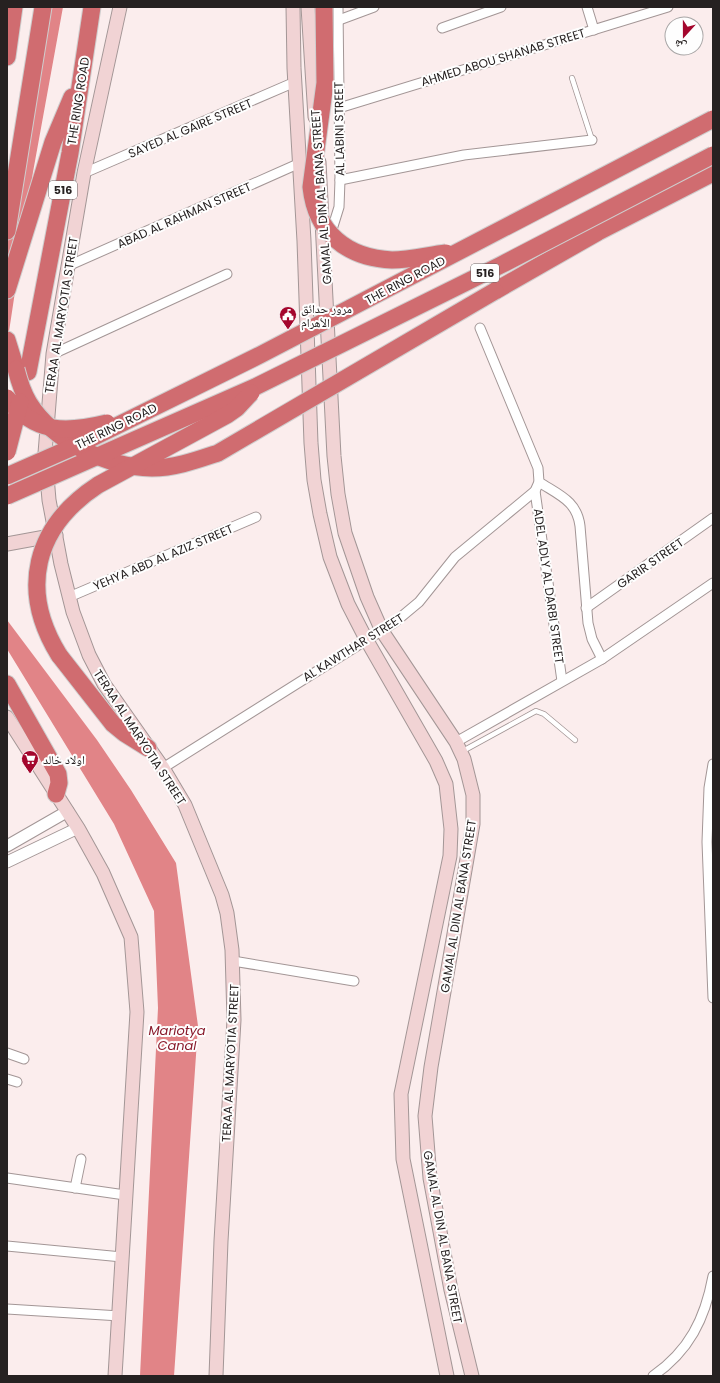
<svg xmlns="http://www.w3.org/2000/svg" width="720" height="1383" viewBox="0 0 720 1383" font-family="Poppins,'Noto Naskh Arabic',sans-serif">
  <style>
    .water { fill: #e18487 }
    .lines { fill: none; stroke-linecap: round; stroke-linejoin: round }
    .service-casing { stroke: #a39696; stroke-width: 6 }
    .minor-casing { stroke: #a39696; stroke-width: 11 }
    .tertiary-casing { stroke: #a39696; stroke-width: 13 }
    .secondary-casing { stroke: #a39696; stroke-width: 15 }
    .motorway-casing { stroke: #cfcece; stroke-width: 19 }
    .service { stroke: #fff; stroke-width: 4.5 }
    .minor { stroke: #fff; stroke-width: 9 }
    .tertiary { stroke: #fff; stroke-width: 11 }
    .secondary { stroke: #f1d3d4; stroke-width: 13 }
    .motorway { stroke: #d06c70; stroke-width: 17 }
    .motorway-bridge-casing { stroke: #cfcece; stroke-width: 19; stroke-linecap: butt }
    .motorway-bridge { stroke: #d06c70; stroke-width: 17 }
    .labels { text-anchor: middle; dominant-baseline: central; stroke-width: 4; stroke-linejoin: round; paint-order: stroke }
    .shield { fill: #fefefe; stroke: #676363; stroke-width: 1 }
    .shield-label { font-size: 11px; font-weight: bold; fill: #262121 }
    .street-label { font-size: 12px; fill: #262121; stroke: #fefefe }
    .poi-label { font-size: 12px; fill: #262121; stroke: #fefefe; text-anchor: start }
    .water-label { font-size: 13px; font-style: italic; fill: #891a2b; stroke: #fefefe }
  </style>
  <rect width="100%" height="100%" fill="#fbeded"/>
  <g class="water">
    <path d="M43 7H63L33 172 7 345V212Z"/>
    <path d="M7 620 97 740 131 790 176 863 198 1026 174 1376H140L158 1008 154 911 114 824 7 649Z"/>
  </g>
  <g class="lines">
    <defs>
      <g id="service">
        <path d="M572 78 592 140"/>
        <path d="M461 752 536 711 544 714 575 740"/>
      </g>
      <g id="minor">
        <path d="M587 7 594 30"/>
        <path d="M339 20 374 7"/>
        <path d="M442 28 501 7"/>
        <path d="M339 108 668 7"/>
        <path d="M84 173 295 82"/>
        <path d="M340 180 464 155 592 140"/>
        <path d="M330 236 339 207 340 180 338 7"/>
        <path d="M68 266 300 163"/>
        <path d="M53 354 227 274"/>
        <path d="M539 482C559 495 577 501 580 526L588 623 592 639 602 659"/>
        <path d="M535 491 562 681"/>
        <path d="M69 597 256 517"/>
        <path d="M586 608 713 518"/>
        <path d="M456 742 602 659 713 583"/>
        <path d="M713 764 709 788 707 842 713 998"/>
        <path d="M163 768 395 622 419 602 455 557 535 491 539 482 538 468 480 328"/>
        <path d="M233 961 354 981"/>
        <path d="M7 1053 24 1059"/>
        <path d="M7 1079 17 1082"/>
        <path d="M7 1178 125 1195"/>
        <path d="M75 1188 81 1159"/>
        <path d="M7 1246 122 1257"/>
        <path d="M7 1309 120 1316"/>
        <path d="M653 1376C689 1351 705 1319 713 1276"/>
      </g>
      <g id="tertiary">
        <path d="M7 846 68 811"/>
        <path d="M7 862 78 828"/>
      </g>
      <g id="secondary">
        <path d="M120 7 84 173 53 354 45 453 49 500 61 564 73 612 89 655 104 684 163 768 185 805 222 895 227 913 232 950 234 1020 221 1241 216 1376"/>
        <path d="M293 7 294 68 304 241 311 443 314 480 320 514 330 557 348 604 366 639 436 761 446 784 451 829 450 856 401 1094 403 1159 447 1376"/>
        <path d="M308 7 315 117"/>
        <path d="M319 162 334 456 338 494 345 533 367 597 382 631 456 742 464 759 473 795V824L431 1067 425 1116 430 1178 451 1290 472 1376"/>
        <path d="M7 544 56 535"/>
        <path d="M7 717 78 828 103 873 131 937 137 1012 115 1376"/>
      </g>
      <g id="motorway">
        <path d="M7 57 14 7"/>
        <path d="M7 231 43 7"/>
        <path d="M7 290 53 142 72 97"/>
        <path d="M495 291 598 232 713 173"/>
        <path d="M7 340 16 369"/>
        <path d="M28 372 70 153 92 7"/>
        <path d="M59 655 113 724 124 733 148 748"/>
        <path d="M7 684 58 774 59 783 56 794"/>
      </g>
    </defs>
    <use href="#service" class="service-casing"/>
    <use href="#minor" class="minor-casing"/>
    <use href="#tertiary" class="tertiary-casing"/>
    <use href="#secondary" class="secondary-casing"/>
    <use href="#motorway" class="motorway-casing"/>
    <use href="#service" class="service"/>
    <use href="#minor" class="minor"/>
    <use href="#tertiary" class="tertiary"/>
    <use href="#secondary" class="secondary"/>
    <use href="#motorway" class="motorway"/>
    <defs>
      <g id="motorway-bridge">
        <path d="M324 7 325 83 311 187C316 233 347 258 392 260 410 260 429 255 446 253"/>
        <path d="M16 369C19 381 23 393 29 403 54 442 107 467 152 468 175 468 197 460 218 453L495 291"/>
        <path d="M7 398C35 434 66 433 107 423"/>
        <path d="M7 452 20 402"/>
        <path d="M7 476 82 443 260 355 713 119"/>
        <path d="M7 496 255 387 501 265 713 155"/>
        <path d="M59 655C19 590 34 527 98 485L227 415 237 408 251 393"/>
      </g>
    </defs>
    <use href="#motorway-bridge" class="motorway-bridge-casing"/>
    <use href="#motorway-bridge" class="motorway-bridge"/>
  </g>
  <defs>
    <symbol id="civic-pin" viewBox="-11 -11 22 30"><path d="M0 17L-7.5 6A9.5 9.5 0 1 1 7.5 6Z" fill="#a4062d" stroke="#fefefe"/><path d="M-.6-6.5H3V-4.5H.6V-3L4-1V1h2V6H-6V1h2V-1L-.6-3ZM-1.2 2.5V6h2.4V2.5Z" fill="#fff"/></symbol>
    <symbol id="supermarket-pin" viewBox="-11 -11 22 30"><path d="M0 17L-7.5 6A9.5 9.5 0 1 1 7.5 6Z" fill="#a4062d" stroke="#fefefe"/><path d="M-6-5.5h2.5l.6 2H6L4.5 2H-2.5L-4.4-4H-6ZM-1.5 3.2a1.3 1.3 0 1 0 .1 0ZM3 3.2a1.3 1.3 0 1 0 .1 0Z" fill="#fff"/></symbol>
  </defs>
  <g fill-rule="evenodd">
    <use href="#civic-pin" x="278" y="305" width="20" height="27"/>
    <use href="#supermarket-pin" x="20" y="749" width="20" height="27"/>
  </g>
  <g class="labels">
    <g class="shield">
      <rect x="49" y="181" width="28" height="18" rx="3"/>
      <rect x="471" y="264" width="28" height="18" rx="3"/>
    </g>
    <g class="shield-label">
      <text x="63" y="190">516</text>
      <text x="485" y="273">516</text>
    </g>
    <g class="street-label">
      <text transform="translate(503 57) rotate(-17)">AHMED ABOU SHANAB STREET</text>
      <text transform="translate(78 101) rotate(-81)">THE RING ROAD</text>
      <text transform="translate(190 128) rotate(-23)">SAYED AL GAIRE STREET</text>
      <text transform="translate(339 129) rotate(-91)">AL LABINI STREET</text>
      <text transform="translate(321 197) rotate(-94)">GAMAL AL DIN AL BANA STREET</text>
      <text transform="translate(184 215) rotate(-24)">ABAD AL RAHMAN STREET</text>
      <text transform="translate(405 280) rotate(-28)">THE RING ROAD</text>
      <text transform="translate(61 315) rotate(-81)">TERAA AL MARYOTIA STREET</text>
      <text transform="translate(116 426) rotate(-26)">THE RING ROAD</text>
      <text transform="translate(163 557) rotate(-23)">YEHYA ABD AL AZIZ STREET</text>
      <text transform="translate(650 563) rotate(-35)">GARIR STREET</text>
      <text transform="translate(549 586) rotate(82)">ADEL ADLY AL DARBI STREET</text>
      <text transform="translate(353 647) rotate(-32)">AL KAWTHAR STREET</text>
      <text transform="translate(140 737) rotate(57)">TERAA AL MARYOTIA STREET</text>
      <text transform="translate(458 906) rotate(-81)">GAMAL AL DIN AL BANA STREET</text>
      <text transform="translate(230 1063) rotate(-87)">TERAA AL MARYOTIA STREET</text>
      <text transform="translate(443 1237) rotate(80)">GAMAL AL DIN AL BANA STREET</text>
    </g>
    <g class="poi-label">
      <text x="301" y="308">مرور حدائق<tspan x="301" dy="14">الأهرام</tspan></text>
      <text x="43" y="759">اولاد خالد</text>
    </g>
    <g class="water-label">
      <text x="177" y="1030">Mariotya<tspan x="177" dy="15">Canal</tspan></text>
    </g>
  </g>
  <rect width="720" height="1383" fill="none" stroke="#262121" stroke-width="16"/>
  <g transform="translate(684 36) rotate(201)"><circle r="19" fill="#fefefe" stroke="#a8a6a6"/>
  <path d="M0-3L7 15L0 10L-7 15Z" fill="#a4062d"/>
  <text y="-6" font-size="11" font-weight="bold" text-anchor="middle" fill="#262121">ش</text>
  </g>
</svg>
